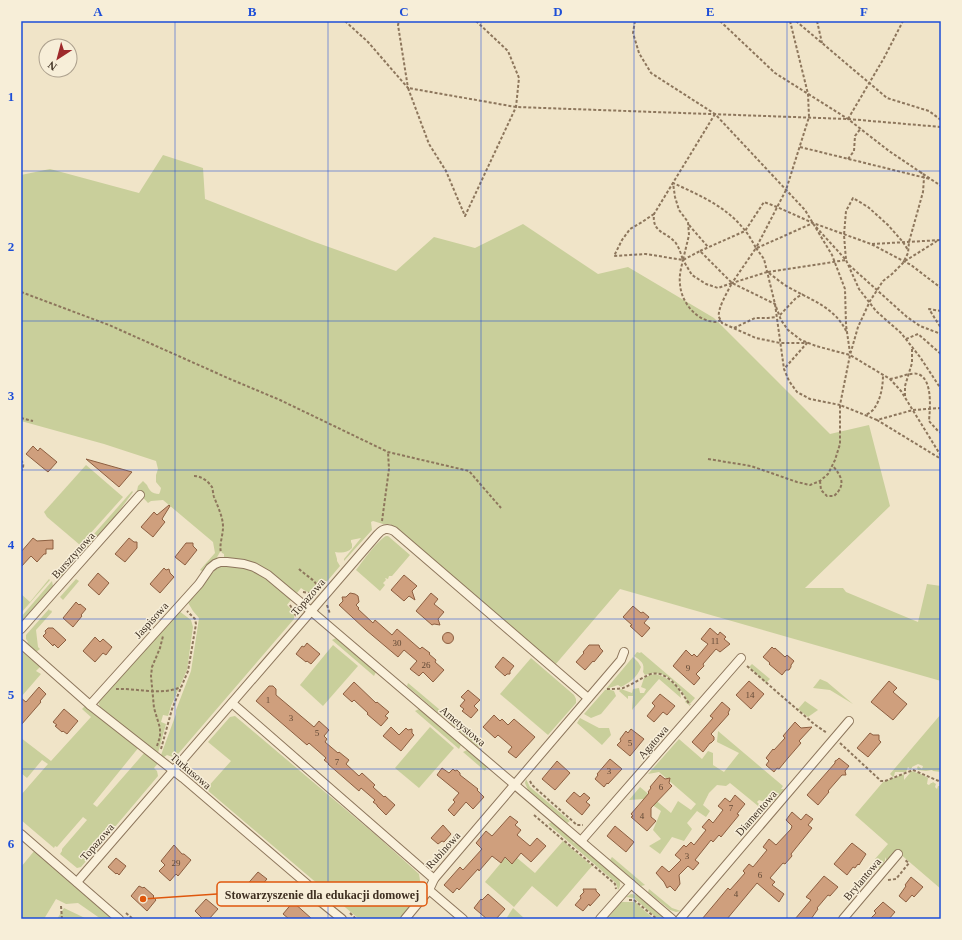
<svg xmlns="http://www.w3.org/2000/svg" width="962" height="940" viewBox="0 0 962 940" font-family="Georgia,serif">
  <style>
    .green { fill: #c9cf9b }
    .building { fill: #cf9f7d; stroke: #8d5f41 }
    .lines { fill: none; stroke-linecap: round; stroke-linejoin: round }
    .street-casing { stroke: #8d765c; stroke-width: 10 }
    .path { stroke: #8d765c; stroke-width: 2; stroke-dasharray: 3 2; stroke-linecap: butt }
    .street { stroke: #faf1dc; stroke-width: 8 }
    .grid { fill: none; stroke: #1d4ed8; stroke-width: 1; stroke-opacity: 0.55 }
    .labels { text-anchor: middle; dominant-baseline: central; stroke-width: 3; stroke-linejoin: round; paint-order: stroke }
    .number-label { font-size: 9px; fill: #624a37 }
    .street-label { font-size: 11px; fill: #3d2e20; stroke: #f7eed8 }
    .leader { fill: none; stroke: #df570d; stroke-width: 1.5 }
    .callout-dot { fill: #df570d; stroke: #f7eed8; stroke-width: 1.5 }
    .callout { fill: #f7eed8; stroke: #df570d; stroke-width: 1.5 }
    .callout-label { font-size: 12px; text-anchor: middle; font-weight: bold; fill: #3d2e20 }
    .neatline { fill: none; stroke: #1d4ed8; stroke-width: 1.5 }
    .grid-label { font-size: 13px; text-anchor: middle; font-weight: bold; fill: #1d4ed8 }
  </style>
  <rect width="100%" height="100%" fill="#f0e4c8"/>
  <g class="green">
    <path d="M163 155 203 168 205 199 312 241 396 271 434 237 475 248 523 224 598 274 628 267 714 318 830 434 869 425 890 506 805 588H843L846 592 918 622 927 584 941 586V681L620 589 555 665 394 527 390 524H383L373 521 371 522 372 530 344 561V559L361 538 351 540V542L352 544V548C347 553 342 553 335 552L337 559V561L340 566 318 592C312 594 306 592 301 588L297 593 290 589 270 573 225 559 224 557V554L222 553 221 551 220 552 216 559 204 572 200 570 215 553 213 542 163 500 151 501 148 503 137 491 138 486 143 481 147 485C149 490 152 494 159 494L160 492 161 488 156 482V475L158 469 156 461 104 444 21 421V175L50 169 139 193Z"/>
    <path d="M86 465 123 497 80 545 47 517 44 512Z"/>
    <path d="M132 491 133 492 114 518 61 577H56Z"/>
    <path d="M386 536H388L410 555 392 576H389L388 579 385 578 386 580 383 583 385 585 380 591 356 570C363 561 377 541 386 536Z"/>
    <path d="M221 566C245 565 265 573 282 590 285 593 287 597 291 600L287 605C291 609 295 613 294 619L178 754C174 757 171 757 167 755L164 757 161 755 176 714V710L191 671 199 618 193 611 187 601 216 569Z"/>
    <path d="M49 579 50 580 21 613V594L30 602Z"/>
    <path d="M76 579 79 581 63 600 60 597Z"/>
    <path d="M52 581 53 586 21 622V617Z"/>
    <path d="M49 609 50 611 51 610 52 612 36 630 38 647 40 649 36 652 26 644 28 642 26 639V635Z"/>
    <path d="M179 611 191 620 193 627 187 670 171 706 168 716 163 715 161 722 166 724 158 753 101 709 98 702Z"/>
    <path d="M336 638 376 672 374 676 332 640Z"/>
    <path d="M333 645 358 666 323 706 300 685Z"/>
    <path d="M21 651 40 667 36 671 41 674 21 697Z"/>
    <path d="M637 652 640 653 641 652 695 698 689 705 685 702 687 699C677 684 666 668 645 675L643 672C645 663 641 661 634 656Z"/>
    <path d="M633 657 638 662 641 667C637 678 630 682 621 687L618 685 606 689Z"/>
    <path d="M531 658 574 695 576 699V703L548 735 500 694Z"/>
    <path d="M752 664 770 679 766 683 749 667Z"/>
    <path d="M655 674C664 676 675 682 680 691 680 692 681 697 681 698L659 679 632 710 633 696H628V699L619 691 621 689 632 693 633 689 639 688 640 693H644L646 689 641 687 644 678 650 675Z"/>
    <path d="M820 679 827 682 853 704 830 690 813 688Z"/>
    <path d="M408 683 446 715 443 717 407 686Z"/>
    <path d="M608 689 614 691 616 696 601 714 591 718 584 714 605 690Z"/>
    <path d="M805 701 818 710 808 717 798 709Z"/>
    <path d="M86 705 139 747 93 804 97 807 145 752 159 762 154 768 157 771 158 776 81 867 77 868 60 854 62 851V849L87 820 83 817 57 847 55 846 54 848 21 820V795L48 764 42 760 27 778 21 773V738L51 761 91 717 82 709Z"/>
    <path d="M419 709 461 745 459 749 415 711Z"/>
    <path d="M941 714V772L933 771 932 770 926 771 918 770 917 768 918 766 922 769 923 766 918 764 912 767V768L910 769 908 767 906 772C905 772 896 772 895 772L894 776 893 777 890 774Z"/>
    <path d="M235 716 377 836 419 874 422 893 400 919H359L206 789 231 761 208 742 230 717Z"/>
    <path d="M580 718 599 728H609L611 735 602 745 577 723Z"/>
    <path d="M451 719 482 746 478 747 450 723Z"/>
    <path d="M430 727 454 748 419 788 395 768Z"/>
    <path d="M718 731 783 786 781 789H784L779 800H775L770 804 768 802 766 805 765 802 759 800 757 802 761 806 762 805 764 807V810H763L730 783 726 786 717 785 709 793 703 805 710 811 706 817 697 811 687 823 692 829 684 841 672 837 660 854 649 846 661 839 653 830 661 811 644 799 629 800 640 787 671 813 678 801 691 810 696 804 659 772 648 774 679 739 702 759 708 751 713 753V765L724 772 739 753 717 742Z"/>
    <path d="M467 750 487 767 485 771 463 752Z"/>
    <path d="M911 771 921 774 928 778 927 784 929 785 931 783H932L933 782 936 784 935 787 937 789 938 786H941V889L899 853 887 862 885 857V861L882 864 883 865 880 869 878 866 877 867V861L875 859 888 844 855 815 883 782 904 774V780L910 773 909 772Z"/>
    <path d="M526 779 530 787 570 821 567 823 528 790 525 783Z"/>
    <path d="M552 822 574 841 573 842 574 843 575 842 617 878C621 882 621 886 618 890L616 883 548 824Z"/>
    <path d="M563 841 592 866 557 907 532 886 514 907 485 882 510 852 535 873Z"/>
    <path d="M35 850 114 919H101L78 903 66 904 56 899 44 919H21V867Z"/>
    <path d="M612 857 645 885 641 886 610 860Z"/>
    <path d="M649 889 672 908 681 911 676 912 670 910 648 892Z"/>
    <path d="M631 894 638 895 665 919H658L634 898 626 897Z"/>
    <path d="M621 902H635L654 919H607Z"/>
    <path d="M64 908 87 919H57Z"/>
    <path d="M513 908 525 919H506Z"/>
  </g>
  <g class="building">
    <path d="M33 446 38 451 40 448 57 462 48 472 26 454Z"/>
    <path d="M86 459 132 472 119 487Z"/>
    <path d="M169 505 170 506 162 519 165 522 153 537 141 527 154 512 157 515Z"/>
    <path d="M33 538 37 541 53 540V549H46V554H44L37 562 31 556 21 567V552Z"/>
    <path d="M129 538 134 542H137V548L125 562 115 554Z"/>
    <path d="M186 543H193V546L197 550 185 565 175 557Z"/>
    <path d="M164 568 166 570 169 569 170 573 174 577 160 593 150 584Z"/>
    <path d="M98 573 109 583 99 595 88 585Z"/>
    <path d="M404 575 417 586 412 591 415 600 409 596 404 601 391 590Z"/>
    <path d="M350 593 355 594 358 596 359 602 356 605 359 608 358 609 373 623 375 620 392 635 397 629 420 649 422 647 430 653 429 654 436 660 435 662 444 670 433 682 423 672 419 676 410 669 417 661 404 650 398 657 366 630 339 605 343 601 342 597H346Z"/>
    <path d="M431 593 438 599 434 604 444 612 438 619 440 625 434 624 432 625 416 611Z"/>
    <path d="M76 602 79 605 80 604 86 609 81 615 82 616 73 627 63 618Z"/>
    <path d="M633 606 641 613 643 612 649 617 644 623 650 628 642 637 630 626 632 625 623 617Z"/>
    <path d="M48 628H53L66 640 58 648 54 644 53 646 43 636 46 633 45 631Z"/>
    <path d="M710 628 718 635 720 632 726 637 724 639 730 644 720 652 716 649 703 664 704 666 696 674 700 678 694 685 673 666 686 650 692 656 694 654 697 657 708 644 701 639Z"/>
    <circle cx="448" cy="638" r="5.5"/>
    <path d="M95 637 100 642 103 639 112 647 106 655 103 653 95 662 83 651Z"/>
    <path d="M307 643 320 654 311 664 307 661 306 662 296 654 302 646 304 647Z"/>
    <path d="M589 645H599L600 648 603 651 594 662 593 661 585 670 576 662 584 653 583 652Z"/>
    <path d="M772 647 774 649 775 648 785 657 787 655 794 661 791 665V667L789 670H786L782 675 769 664 770 663 763 657Z"/>
    <path d="M503 657 514 666 510 671V674H507L505 676 495 667Z"/>
    <path d="M749 681 764 694 751 709 736 695Z"/>
    <path d="M889 681 897 688 893 692 907 704 893 720 871 702Z"/>
    <path d="M354 682 376 703 377 702 389 712 385 716 388 718 381 726 367 714 368 713 354 700 352 702 343 694Z"/>
    <path d="M269 686H273L276 689V695L314 727 319 721 329 730 324 736 327 739 325 742 338 753 339 752 349 760 346 764 359 776 362 773 375 785 373 787 384 797 385 796 395 805 386 815 377 806V805L373 802 375 800 361 788 359 791 328 764H329L324 760 326 758 309 743 307 745 256 701Z"/>
    <path d="M39 687 46 694 40 701 41 702 21 725V698L26 702Z"/>
    <path d="M468 690 480 700 474 706 478 710 471 718 462 711 464 709 460 706 465 700 461 697Z"/>
    <path d="M660 694 675 706 667 715 663 712 654 722 647 716 655 706 652 703Z"/>
    <path d="M722 702 730 709 728 713 729 714 711 734 714 737V740L711 743H710L703 752 692 742 713 718 710 716Z"/>
    <path d="M64 709 78 721 67 734 63 731 62 732 55 726 57 725 53 722Z"/>
    <path d="M494 715 500 721 502 719 508 725 514 719 535 737 516 758 508 752 512 747 498 735 495 738 483 727Z"/>
    <path d="M795 722 801 728 812 727 799 741 801 743 788 758 779 769 777 768 774 772 766 765 769 761 766 758 773 749 774 750 785 738 783 736Z"/>
    <path d="M391 727 399 735 406 728 408 730 412 729V733L414 735 401 751 383 736Z"/>
    <path d="M631 729 644 739 630 756 617 745 621 741 620 739 626 731 628 733Z"/>
    <path d="M870 733 873 735H879V740L881 742 868 757 857 748Z"/>
    <path d="M839 758 849 766 845 771 846 775H842L828 791 829 792 818 805 807 795 835 763V761L837 760Z"/>
    <path d="M610 759 622 769 608 784 607 783 604 787 595 779 598 775 597 774Z"/>
    <path d="M557 761 570 773 555 790 542 779Z"/>
    <path d="M442 768 449 773 453 769 455 771 457 770 460 773V775L478 789 477 790 484 797 473 809 466 802 454 816 448 810 455 802 453 800 459 793 437 775Z"/>
    <path d="M660 775 665 779 670 778 669 783 672 786 651 808V817L656 821 647 831 631 817 633 816 631 814 649 793 648 792 651 788 650 787Z"/>
    <path d="M574 792 580 797 584 793 590 798 586 802 590 805 582 815 566 801Z"/>
    <path d="M735 795 745 804 737 814 739 815 721 837 719 835 713 842 711 840 695 860 699 863 693 870 688 866 679 875 680 884 675 891 670 886 667 888 664 882 656 873 662 866 669 872 681 860 675 855 684 845 686 847 691 842 694 845 706 830 702 827 709 819 713 823 723 810 718 806 725 798 730 802Z"/>
    <path d="M792 812 801 820 806 814 813 819 808 825 812 828 791 854 792 856 785 864 783 863 770 878 775 882 772 885 784 894 779 902 757 883 727 919H702L728 888 730 890 745 873 743 871 749 864 753 867 767 850 763 847 769 839 776 845 791 829 792 826 786 820Z"/>
    <path d="M510 816 518 822 515 825 521 830 517 835 530 846 537 838 546 846 531 862 521 853 512 864 505 857 501 863 492 856 479 871 478 869 459 890 457 888 453 893 444 885 460 867 463 870 482 849 476 843 486 831 492 836Z"/>
    <path d="M443 825 451 834 444 842 442 841 438 844 431 838Z"/>
    <path d="M615 826 634 842 626 852 607 836Z"/>
    <path d="M852 843 866 854 859 865 858 864 855 868 853 867 847 875 834 864 850 845Z"/>
    <path d="M174 845 182 854H184L191 860 178 876 176 874 170 881 159 871 165 865 161 861Z"/>
    <path d="M116 858 126 866 119 875 117 873 116 874 108 867Z"/>
    <path d="M258 872 267 879 247 902 238 895Z"/>
    <path d="M824 876 838 887 830 896 828 895 817 908 818 909 811 919H795L811 900 806 897Z"/>
    <path d="M911 877 923 887 914 897 912 895 906 902 899 896 906 886 905 885Z"/>
    <path d="M139 886 143 888 144 887 154 896 153 897 156 900 147 911 131 896Z"/>
    <path d="M583 889H596V891L600 895 590 906 589 904 583 911 575 905 581 898 580 896 584 892Z"/>
    <path d="M488 894 505 909 496 919H487L474 908 481 899 482 900Z"/>
    <path d="M206 899 218 909 209 919H203L195 911Z"/>
    <path d="M293 902 312 919H289L283 914Z"/>
    <path d="M883 902 895 912 889 919H870L876 913 874 911Z"/>
  </g>
  <g class="lines">
    <defs>
      <g id="street">
        <path d="M21 629 140 495"/>
        <path d="M21 644 90 705 183 778 307 884 321 902 342 919"/>
        <path d="M232 703 434 879"/>
        <path d="M90 705 199 584 210 568 215 564 220 562H227L244 564 254 567 268 575 311 611 672 919"/>
        <path d="M21 834 119 919"/>
        <path d="M581 841 741 658"/>
        <path d="M77 882 377 535C382 529 387 527 394 531L588 698"/>
        <path d="M429 890 463 919"/>
        <path d="M405 919 429 890 434 879 621 660 624 652"/>
        <path d="M600 919 631 884"/>
        <path d="M680 919 849 721"/>
        <path d="M843 919 898 854"/>
      </g>
    </defs>
    <use href="#street" class="street-casing"/>
    <g class="path">
      <path d="M345 21 368 42 408 88 398 25 399 21"/>
      <path d="M476 21 508 51 519 78 516 107 465 216 446 171 429 144 408 88 516 107 848 119 941 127"/>
      <path d="M635 21 633 33 639 53 651 73 715 114 805 210 832 255 845 289 846 325 850 353"/>
      <path d="M720 21 775 73 848 119 889 151 941 186"/>
      <path d="M790 21 808 94 809 117 786 190 756 248 764 259 775 304 784 369 789 381 797 392 810 399 840 405 850 355 858 327 870 301 883 281 892 274 903 263 908 253 909 242 923 192 924 178 921 172"/>
      <path d="M796 21 887 98 929 111 941 120"/>
      <path d="M817 21 822 43"/>
      <path d="M715 114 654 214C652 233 665 231 675 242 679 247 681 254 683 260L700 251 732 283 775 304 781 320 788 330 801 340 816 346 850 355 890 379 901 391 941 456"/>
      <path d="M848 119 884 58 903 21"/>
      <path d="M800 147 930 179"/>
      <path d="M848 159 854 151 855 136 861 128"/>
      <path d="M654 214 642 222 630 229 622 240 614 256 646 254 683 260 689 235 688 222 679 210 675 197 673 183C697 194 725 206 742 227 748 233 752 241 756 248L732 283 767 272C775 277 782 284 790 288 813 301 836 308 847 333"/>
      <path d="M689 225 708 247"/>
      <path d="M816 227 846 260 859 289 876 311 901 333 920 357 941 389"/>
      <path d="M872 244 941 240"/>
      <path d="M757 248 813 223"/>
      <path d="M700 251 745 231 764 202 777 207 813 223 871 244 911 265 941 288"/>
      <path d="M905 261 937 241"/>
      <path d="M849 265 907 317 920 326 941 334"/>
      <path d="M768 272 846 260 844 235 846 211 853 198 868 207 888 225 903 242 908 250"/>
      <path d="M21 292 109 325 230 379 280 400 388 452 469 471 501 508"/>
      <path d="M941 311 929 309 941 328"/>
      <path d="M780 315 796 298 803 294"/>
      <path d="M721 320C719 321 717 322 715 322 713 322 710 321 709 321 693 317 681 300 680 284 679 276 681 268 683 260L692 275 706 284 718 288 732 283C728 291 717 309 719 317 720 319 721 321 722 323L756 338 780 343H807L784 369"/>
      <path d="M734 328 755 318H768L776 317"/>
      <path d="M906 339 918 334 941 354"/>
      <path d="M890 379C898 378 911 372 918 374 933 379 930 409 929 421L938 431 941 433"/>
      <path d="M905 396V386L912 363V348"/>
      <path d="M941 408 913 410 877 420 941 459"/>
      <path d="M21 418 33 421"/>
      <path d="M877 420 865 415C868 414 871 412 873 410 881 400 883 386 883 374"/>
      <path d="M708 459 751 466 797 482 810 485 820 481 828 474 835 460 840 444V405L865 415"/>
      <path d="M21 460C24 464 24 467 21 471"/>
      <path d="M194 476C201 476 208 481 212 487 213 490 213 494 214 497 218 507 223 517 223 527 223 536 219 544 221 553"/>
      <path d="M820 481 821 490 827 496H834C846 485 842 477 833 466"/>
      <path d="M382 521 389 469 388 452"/>
      <path d="M299 569C306 576 315 579 319 589"/>
      <path d="M303 592 316 594"/>
      <path d="M290 605 296 616"/>
      <path d="M327 605 330 614"/>
      <path d="M747 666 814 724 827 733"/>
      <path d="M116 689C137 688 161 696 181 687"/>
      <path d="M607 689C612 689 618 689 623 688 631 685 640 679 648 675 667 667 681 692 690 705"/>
      <path d="M840 743 881 781H885L913 770 941 782"/>
      <path d="M157 746 160 737V728L154 708 151 676 152 667 160 648 163 636"/>
      <path d="M161 749 172 709 188 671 196 624 195 619 187 611"/>
      <path d="M530 781 532 785 577 825H583"/>
      <path d="M534 815 615 884 616 889"/>
      <path d="M876 861V867"/>
      <path d="M888 880 896 879 909 863 905 860"/>
      <path d="M629 900H634L657 919"/>
      <path d="M61 906 62 919"/>
      <path d="M126 913 133 919"/>
      <path d="M350 913 356 919"/>
    </g>
    <use href="#street" class="street"/>
  </g>
  <path class="grid" d="M175 21V919M328 21V919M481 21V919M634 21V919M787 21V919M21 171H941M21 321H941M21 470H941M21 619H941M21 769H941"/>
  <g class="labels">
    <g class="number-label">
      <text x="715" y="641">11</text>
      <text x="397" y="643">30</text>
      <text x="426" y="665">26</text>
      <text x="688" y="668">9</text>
      <text x="750" y="695">14</text>
      <text x="268" y="700">1</text>
      <text x="291" y="718">3</text>
      <text x="317" y="733">5</text>
      <text x="630" y="743">5</text>
      <text x="337" y="762">7</text>
      <text x="609" y="771">3</text>
      <text x="661" y="787">6</text>
      <text x="731" y="808">7</text>
      <text x="642" y="816">4</text>
      <text x="687" y="856">3</text>
      <text x="176" y="863">29</text>
      <text x="760" y="875">6</text>
      <text x="736" y="894">4</text>
    </g>
    <g class="street-label">
      <text transform="translate(73 555) rotate(-48)">Bursztynowa</text>
      <text transform="translate(308 597) rotate(-49)">Topazowa</text>
      <text transform="translate(151 620) rotate(-48)">Jaspisowa</text>
      <text transform="translate(463 726) rotate(40)">Ametystowa</text>
      <text transform="translate(653 742) rotate(-49)">Agatowa</text>
      <text transform="translate(191 771) rotate(40)">Turkusowa</text>
      <text transform="translate(756 813) rotate(-49)">Diamentowa</text>
      <text transform="translate(97 842) rotate(-49)">Topazowa</text>
      <text transform="translate(443 850) rotate(-48)">Rubinowa</text>
      <text transform="translate(862 879) rotate(-50)">Brylantowa</text>
    </g>
  </g>
  <path class="leader" d="M143 899L217 894"/>
  <circle class="callout-dot" cx="143" cy="899" r="4"/>
  <rect class="callout" x="217" y="882" width="210" height="24" rx="4"/>
  <g class="callout-label">
    <text x="322" y="899">Stowarzyszenie dla edukacji domowej</text>
  </g>
  <rect width="962" height="940" fill="none" stroke="#f7eed8" stroke-width="44"/>
  <g transform="translate(58 58) rotate(216)"><circle r="19" fill="#f7eed8" stroke="#ada18e"/>
  <path d="M0-3L7 15L0 10L-7 15Z" fill="#9e2a2b"/>
  <text y="-6" font-size="11" font-weight="bold" text-anchor="middle" fill="#3d2e20">N</text>
  </g>
  <rect x="22" y="22" width="918" height="896" class="neatline"/>
  <g class="grid-label">
    <text x="98" y="16">A</text>
    <text x="252" y="16">B</text>
    <text x="404" y="16">C</text>
    <text x="558" y="16">D</text>
    <text x="710" y="16">E</text>
    <text x="864" y="16">F</text>
    <text x="11" y="101">1</text>
    <text x="11" y="251">2</text>
    <text x="11" y="400">3</text>
    <text x="11" y="549">4</text>
    <text x="11" y="699">5</text>
    <text x="11" y="848">6</text>
  </g>
</svg>
